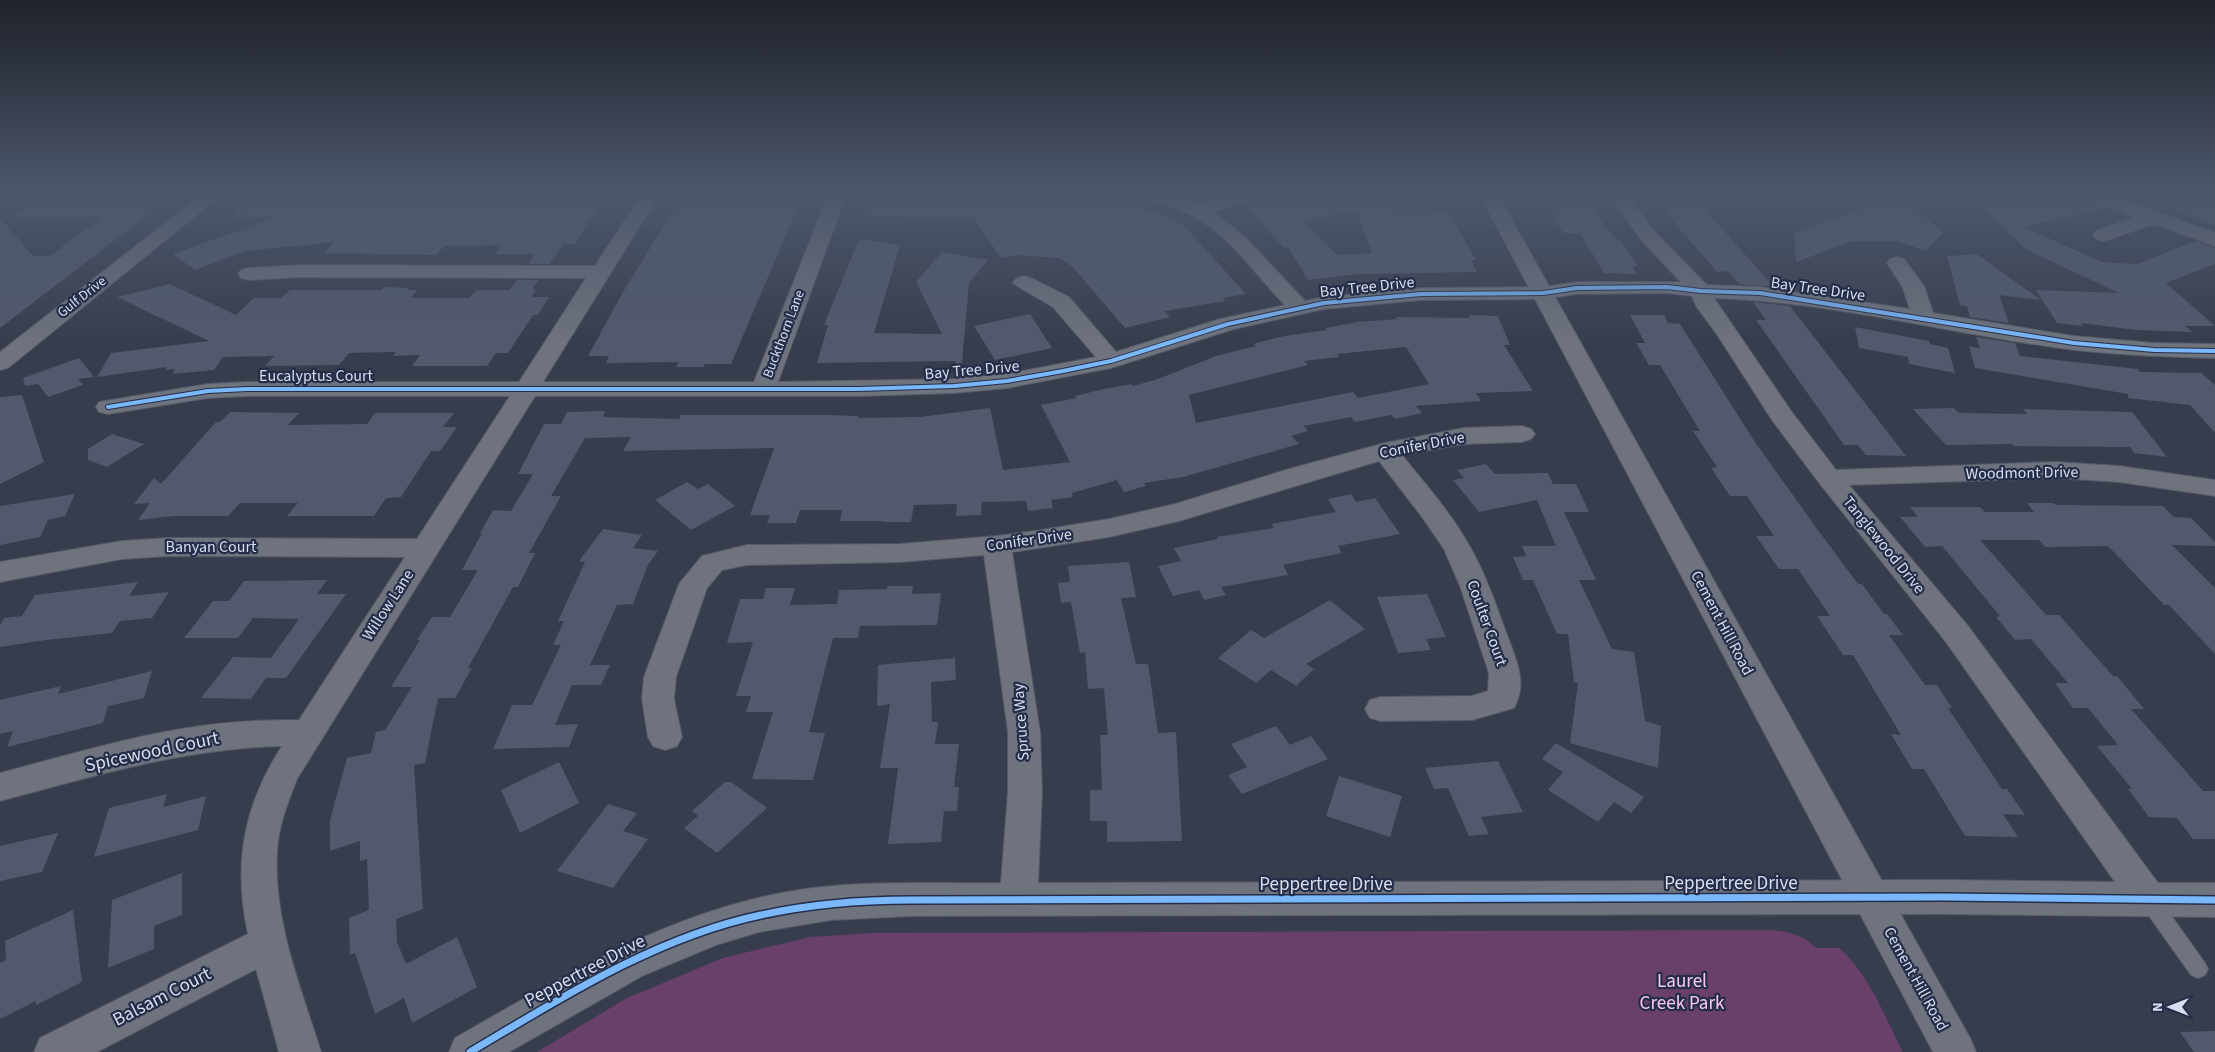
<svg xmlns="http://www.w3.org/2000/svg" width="2215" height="1052" viewBox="0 0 2215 1052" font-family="'Source Sans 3',sans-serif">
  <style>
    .green { fill: #694069 }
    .building { fill: #52596c; fill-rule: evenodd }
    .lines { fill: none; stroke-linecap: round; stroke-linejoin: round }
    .service-casing { stroke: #555a67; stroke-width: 2 }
    .minor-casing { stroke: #555a67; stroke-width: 2 }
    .tertiary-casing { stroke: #555a67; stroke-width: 2 }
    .service { fill: #6e737d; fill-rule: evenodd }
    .minor { fill: #6e737d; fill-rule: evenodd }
    .tertiary { fill: #6e737d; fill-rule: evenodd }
    .cycleway-far1-casing { stroke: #252e49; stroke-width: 6 }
    .cycleway-casing { stroke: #252e49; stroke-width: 10 }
    .cycleway-far1 { stroke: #7ab7fb; stroke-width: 4 }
    .cycleway { stroke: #7ab7fb; stroke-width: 7 }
    .labels { text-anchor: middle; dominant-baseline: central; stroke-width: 4.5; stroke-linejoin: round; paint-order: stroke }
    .far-street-label { font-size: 14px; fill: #d8def0; stroke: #252e49 }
    .street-label { font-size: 16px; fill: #d8def0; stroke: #252e49 }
    .near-street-label { font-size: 19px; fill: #d8def0; stroke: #252e49 }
    .near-park-label { font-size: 19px; fill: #fac7f5; stroke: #252e49 }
  </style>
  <rect width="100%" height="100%" fill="#373d4c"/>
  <path class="green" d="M1770 930 1788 932 1805 939 1816 948H1839C1870 975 1884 1016 1903 1052H537L627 998 723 958 810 937 872 933Z"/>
  <g class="building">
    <path d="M43 195H159L153 200H167L0 328V218L33 256H50L102 217H12Z"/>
    <path d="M260 195H603L600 200H603L574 244H563L549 264H528L535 254H494L502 245 444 246 436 255 324 253 335 242 245 251 195 270 173 254 276 217H233Z"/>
    <path d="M762 195H803L731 364H705L703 367H676L679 362 606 363 609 356H588L623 292 677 204H695L698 199 759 200Z"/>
    <path d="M893 195 1089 196 1120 202 1172 218 1188 230 1246 294 1223 298 1225 301 1164 311 1170 317 1125 328 1072 266 1059 258 1016 255 1001 258 973 218 864 216 869 198H892Z"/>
    <path d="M1328 195 1390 196 1391 207 1380 208 1448 210 1476 260H1471L1477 272 1359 274 1308 280 1288 247 1284 248 1247 208ZM1357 212 1372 253 1337 255 1303 220Z"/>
    <path d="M1542 195H1578L1581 201H1588L1617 241H1621L1638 267 1633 266 1637 274 1604 273 1580 233H1563Z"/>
    <path d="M1654 195H1692L1774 287 1739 284 1728 271 1717 272 1676 224Z"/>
    <path d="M1899 195H1902L1920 213 1943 232 1926 251 1897 241H1852L1796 262 1794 232Z"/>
    <path d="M1968 195H2085L2088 201 2107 208 2023 227 2102 262 2137 264 2196 241 2215 248V264L2166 283 2215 326H2185L2192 332 2136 330 2081 323 2083 326 2057 323 2036 290 2119 293 2027 250Z"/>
    <path d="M2194 196 2215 204V225L2168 207Z"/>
    <path d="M859 239 900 245 874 333 942 334 916 282 942 252 988 260 969 283 961 373 955 361 817 363 828 325H824Z"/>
    <path d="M1977 254 1996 268 2041 300 1999 295 2009 323 1970 317 1967 306 1960 305 1947 256Z"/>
    <path d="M517 280H539L532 289H536L532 297H549L538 315H533L508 353H496L487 366H412L420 355 393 356 396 352 349 353 339 365 265 366 274 356 223 357 214 370 172 374 175 369 165 370 167 367 97 377 111 353 209 341 117 297 170 284 236 315 254 298H281L290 290H382L384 287 409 288 408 290H418L410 298H469L477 290H509Z"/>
    <path d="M1753 302 1790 306 1906 456 1866 455 1858 445H1844L1756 320H1766Z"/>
    <path d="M1030 314 1052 348 995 360 974 326Z"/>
    <path d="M1469 315 1498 316 1510 345H1504L1533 391 1476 393 1481 401 1416 406 1422 413 1395 419 1391 415 1355 422 1351 417 1304 426 1308 431 1291 436 1299 444 1183 477 1144 483 1146 486 1124 492 1116 479 1114 481 1072 493 1073 497 1051 500 1053 508 1028 511 1026 501 982 502 981 515 956 516 957 504 914 505 911 522H883V521H840L842 510H800L796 523H767L770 515H750L774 448 623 451 631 437 585 438 551 496H561L529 553H535L518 587H513L468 668H472L455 698H438L425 763 414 765 423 909 396 919 397 942 406 964 457 937 477 987 412 1023 404 998 375 1014 355 953 350 955 349 918 369 910 367 859 360 861V841L330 851V820L347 758 371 753 376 732 385 730 412 687H391L420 640H417L432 617H450L478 570H462L482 533H480L493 510 511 511 533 474H518L544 424H561L567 412 605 411 603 417 679 419 681 415H826L858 416V418L920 417 990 408 1003 470 1070 462 1041 405 1077 398 1075 396 1104 389 1132 384 1133 386 1158 379 1216 356 1256 346 1253 344 1284 336 1327 330 1325 328 1358 322 1397 319 1396 317 1470 318ZM1406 347 1429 384 1358 398 1353 392 1196 423 1189 395 1308 365 1304 361 1339 357 1337 354Z"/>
    <path d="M1630 315H1664L1668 323 1680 324 1755 442 1815 526 1858 584H1862L1884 614H1887L1903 635H1889L1925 685H1937L1952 708H1948L2002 789H2007L2025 815 2003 814 2018 837 1965 836 1924 769H1912L1891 734 1901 735 1853 655H1843L1817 616H1830L1798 569H1779L1756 536H1774L1747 496H1730L1711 468 1717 467 1693 431H1700L1660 365H1649L1636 343H1645Z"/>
    <path d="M1855 327 1929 341 1930 344 1948 348 1955 373 1909 364 1908 357 1859 348Z"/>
    <path d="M1976 337 2015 343 2020 356 2138 369 2140 372 2201 373 2215 385V433L2190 405 2128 398V394L1975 368 1969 346 1980 348Z"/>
    <path d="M79 358 94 377 78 379 83 385 48 397 38 384 25 386 23 378Z"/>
    <path d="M22 395 44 462 0 484V397Z"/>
    <path d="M1954 408 1959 413 2027 414 2023 409 2132 412 2167 457 2134 453 2130 447 2014 446 2012 444 1946 445 1913 409Z"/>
    <path d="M230 412 299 413 288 425 367 424 375 413H454L443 427H457L440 451H431L401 497 386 498 374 516H287L298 503H240L228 516H174L138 520 150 503 134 504 154 478 161 484 216 422H220Z"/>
    <path d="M112 434 144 444 107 467 88 460V449Z"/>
    <path d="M1486 464 1495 474 1548 473 1553 484H1576L1589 512H1564L1596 580H1579L1612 649 1634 652 1645 721 1661 726 1658 768 1570 743 1578 683 1574 682 1568 634H1557L1533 580H1523L1513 557 1526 556 1522 546H1556L1537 500 1479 512 1453 480 1464 478 1457 470Z"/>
    <path d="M687 482 698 489 708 484 735 506 691 530 655 500Z"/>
    <path d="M75 494 65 516 48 520 40 537 0 545V506Z"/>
    <path d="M1351 494 1356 502 1375 498 1400 534 1338 546 1342 553 1283 565 1288 575 1221 587 1226 595 1204 600 1199 590 1173 596 1158 566 1181 561 1174 548 1218 539 1217 537 1274 528 1271 524 1336 512 1328 499Z"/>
    <path d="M2027 503H2053L2056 505 2163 506 2174 517 2191 518 2215 542V546L2172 545 2215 588V654L2169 605H2164L2116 554 2107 546 2045 547 2039 540H1980L2046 615H2059L2113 676H2117L2144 709H2131L2203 791H2215V839H2193L2177 818 2149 817 2128 789H2132L2097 746 2118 745 2088 708H2073L2055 683H2068L2031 639 2015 640 1996 617 2000 616 1942 546 1925 547 1900 517H1918L1910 507H1980L1985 512H2034Z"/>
    <path d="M603 529 642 535 633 548 658 551 648 565 633 604 617 605 590 665H610L601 685H572L555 725 578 724 569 747 493 749 512 705H532L561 645H553L564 621H558L585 562 579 561Z"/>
    <path d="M1129 562 1136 597 1121 598 1136 664H1148L1158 733 1176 732 1182 841 1107 842V821H1090V790H1102L1100 735H1108L1104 688 1088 689 1085 652 1080 653 1071 602 1061 603 1058 583 1070 582 1068 566Z"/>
    <path d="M327 580 317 594H346L286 678H266L251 699 201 698 233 657 271 658 299 619 253 618 238 638H184L213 601H229L244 581Z"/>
    <path d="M138 582 129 596 169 592 152 618 120 621 112 633 46 640 0 647V625L4 618 22 616 35 595Z"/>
    <path d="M887 586H913L912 594 941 593 937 625 860 626 858 638H833L809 732 825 733 813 780 752 779 773 712H746L751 696H736L753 642 727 643 740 599H763L766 588H795L790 605 837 604 839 590 887 589Z"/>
    <path d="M1427 594 1446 637 1426 639 1431 650 1398 653 1377 597Z"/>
    <path d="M1330 600 1365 629 1306 664 1314 669 1296 686 1271 670 1256 683 1218 658 1251 630 1264 638Z"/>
    <path d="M955 658 956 680 931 682 932 722H938L935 744H959L954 787H959L957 811H944L941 842 888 844 898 768H880L890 704 877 706 878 665Z"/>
    <path d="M152 671 144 698 108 706 103 723 7 747 13 731 0 734V700L61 686 58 694Z"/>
    <path d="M1276 726 1290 745 1311 736 1328 759 1242 794 1228 775 1247 767 1231 744Z"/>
    <path d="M1556 743 1581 758 1644 797 1631 813 1614 802 1598 822 1548 790 1563 772 1542 759Z"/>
    <path d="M1498 761 1523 812 1481 817 1489 834 1469 836 1448 788 1434 789 1425 768Z"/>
    <path d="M559 762 579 803 520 833 501 790Z"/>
    <path d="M1339 776 1402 796 1390 837 1326 816Z"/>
    <path d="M725 782H731L767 808 717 853 684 828 698 816 692 811Z"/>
    <path d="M167 794 163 807 206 796 198 830 94 857 109 808Z"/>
    <path d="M608 804 637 813 623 831 648 839 613 888 557 871Z"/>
    <path d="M58 833 42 872 0 881V846Z"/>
    <path d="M182 873V915L154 926V949L108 968 112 900Z"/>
    <path d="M73 910 82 982 36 1005V1001L0 1019V963L6 960 5 941Z"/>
    <path d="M2215 1031V1052H2194L2180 1032Z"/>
  </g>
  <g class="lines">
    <defs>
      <path id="service" d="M2151 895 2158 897 2205 963 2208 969 2205 975 2198 978 2191 975 2144 909 2142 903 2144 897Z"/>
      <g id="minor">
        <path d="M201 195H221L8 368 0 370V352Z"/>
        <path d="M641 195H659L543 382H754L828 195H846L778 382 954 379 1007 374 1096 357 1053 307 1017 286 1013 282 1017 278 1024 276 1031 278 1069 297 1116 352 1220 319 1285 305C1260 280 1240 250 1213 229 1194 214 1171 206 1149 199L1147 195H1174L1199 204 1226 195H1252L1250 199 1214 212 1247 239 1305 301 1324 297 1421 288 1543 287 1577 282H1681L1642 241 1609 195H1627L1656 233 1707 285 1760 287 1910 309 1902 286 1887 263 1890 259 1897 257 1904 259 1924 286 1933 313 2074 336 2154 343 2215 344V358C2168 357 2121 355 2075 350 1954 335 1836 302 1714 298L1791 411 1836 470 2056 462 2119 466 2215 480V496L2119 482 2056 478 1849 485 1968 626 2158 883H2215V917L1944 914 911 916 831 920 759 932 716 945 644 975 509 1052H449L455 1038C565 975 678 907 805 889 870 880 936 884 1001 883L1008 792V732L984 555 900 562 747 565 722 570 707 588 676 677 674 699 682 737 677 746 665 750 653 746 648 737 642 699 644 677 679 584 702 556 747 545 900 544 997 536 1041 530 1109 519 1175 504 1289 469 1385 443 1464 428 1522 426 1531 429 1535 434 1531 439 1522 442 1464 444 1402 455C1426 485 1452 514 1470 547 1486 575 1496 605 1507 635 1516 659 1528 683 1514 708L1472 720 1381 721 1370 718 1365 709 1370 700 1381 697 1472 696 1488 691 1489 673 1460 586 1444 549 1422 517 1379 461 1179 521 1109 537 1012 552 1040 732 1042 792 1038 883 1944 880 2115 882 1946 642 1820 484 1772 420 1718 336 1696 306 1692 296 1667 293 1577 294 1543 299 1421 300 1324 309 1234 329 1111 368 1007 388 954 393 858 396H535L297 779C288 802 278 827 277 852 273 920 301 988 321 1052H279L256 969 97 1052H34L40 1038 248 934C233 865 243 806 282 746 185 748 93 776 0 801V773C68 755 137 734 208 725 238 721 268 720 299 720L405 557 168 556 122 559 0 582V562L122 541 168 538 417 539 510 396H247L208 398 108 414 99 412 96 407 99 402 208 384 247 382H519L586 278 300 277 248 280 241 278 238 274 241 270 248 268 300 265 595 266Z"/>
        <path d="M2087 195H2112L2215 233V246L2154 224 2110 239 2103 241 2096 239 2093 235 2096 231 2136 217 2089 199Z"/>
      </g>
      <path id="tertiary" d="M1480 195H1498L1970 1038 1976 1052H1933Z"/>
    </defs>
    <use href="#service" class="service-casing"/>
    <use href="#minor" class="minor-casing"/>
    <use href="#tertiary" class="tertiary-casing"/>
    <use href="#service" class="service"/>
    <use href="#minor" class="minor"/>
    <use href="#tertiary" class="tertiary"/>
    <defs>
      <path id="cycleway-far1" d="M108 407 208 391 247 389H858L954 386 1007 381 1063 371 1111 361 1228 324 1324 303 1421 294 1543 293 1577 288 1667 287 1701 291 1760 293 2074 343 2154 350 2215 351"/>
      <path id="cycleway" d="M470 1052C561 998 656 937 761 915 811 904 860 900 911 900L1944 897 2215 900"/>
    </defs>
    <use href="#cycleway-far1" class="cycleway-far1-casing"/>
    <use href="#cycleway" class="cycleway-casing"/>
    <use href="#cycleway-far1" class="cycleway-far1"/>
    <use href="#cycleway" class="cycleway"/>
  </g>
  <linearGradient id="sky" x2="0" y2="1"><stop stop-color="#1e222a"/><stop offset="0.57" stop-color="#4d576c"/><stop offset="1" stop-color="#4d576c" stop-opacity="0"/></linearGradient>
  <rect width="2215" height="342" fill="url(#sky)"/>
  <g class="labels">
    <g class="far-street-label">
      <text transform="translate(82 297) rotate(-38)">Gulf Drive</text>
      <text transform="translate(784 334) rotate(-69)">Buckthorn Lane</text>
    </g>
    <g class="street-label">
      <text transform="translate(1367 287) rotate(-6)">Bay Tree Drive</text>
      <text transform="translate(1818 289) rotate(8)">Bay Tree Drive</text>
      <text transform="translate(972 370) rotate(-5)">Bay Tree Drive</text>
      <text x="316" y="376">Eucalyptus Court</text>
      <text transform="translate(1422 445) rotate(-11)">Conifer Drive</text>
      <text transform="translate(2022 473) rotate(-1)">Woodmont Drive</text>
      <text transform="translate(1029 540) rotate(-8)">Conifer Drive</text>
      <text transform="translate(1884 545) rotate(51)">Tanglewood Drive</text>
      <text x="211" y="547">Banyan Court</text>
      <text transform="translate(388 605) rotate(-57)">Willow Lane</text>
      <text transform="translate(1487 623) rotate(70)">Coulter Court</text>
      <text transform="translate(1722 623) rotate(62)">Cement Hill Road</text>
      <text transform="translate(1021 722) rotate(-94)">Spruce Way</text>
      <text transform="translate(1916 979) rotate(61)">Cement Hill Road</text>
    </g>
    <g class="near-street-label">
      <text transform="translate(152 752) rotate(-12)">Spicewood Court</text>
      <text x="1731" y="883">Peppertree Drive</text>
      <text x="1326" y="884">Peppertree Drive</text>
      <text transform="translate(585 971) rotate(-28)">Peppertree Drive</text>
      <text transform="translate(162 997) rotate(-27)">Balsam Court</text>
    </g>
    <g class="near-park-label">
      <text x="1682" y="981">Laurel<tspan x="1682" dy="22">Creek Park</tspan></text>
    </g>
  </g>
  <g transform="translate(2170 1007) rotate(270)" stroke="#252e49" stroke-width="4" paint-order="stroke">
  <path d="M0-4L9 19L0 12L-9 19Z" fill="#d8def0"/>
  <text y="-8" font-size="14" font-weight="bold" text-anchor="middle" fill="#d8def0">N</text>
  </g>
</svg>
